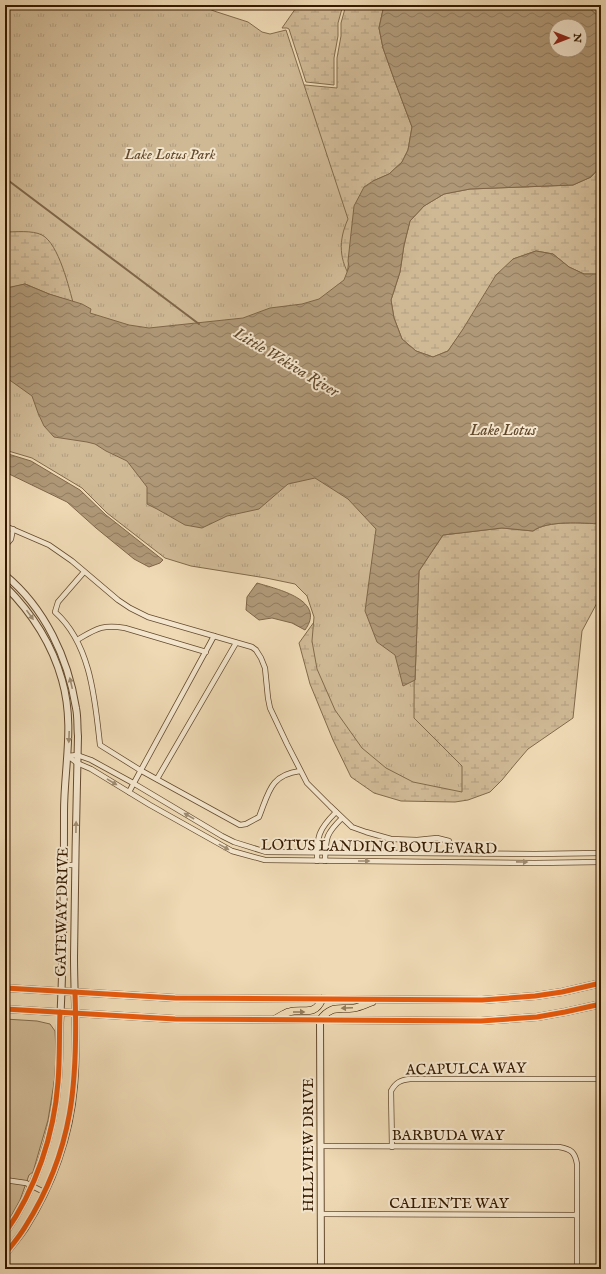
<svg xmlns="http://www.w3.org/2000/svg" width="606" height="1274" viewBox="0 0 606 1274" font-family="'IM FELL English',serif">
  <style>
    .grass { fill: #cfb995; stroke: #826a4a }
    .wetland { fill: url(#wetland-marsh); stroke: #826a4a }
    .park { fill: url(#park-tufts); stroke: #826a4a }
    .water { fill: url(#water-waves); stroke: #7f6647; fill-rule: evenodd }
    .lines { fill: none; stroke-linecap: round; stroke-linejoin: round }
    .stream { stroke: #7f6647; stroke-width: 2 }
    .minor-casing { stroke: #644a2d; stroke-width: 6 }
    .tertiary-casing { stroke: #644a2d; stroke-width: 8 }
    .primary-casing { stroke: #361b00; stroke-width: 8 }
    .minor { stroke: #f4e6ce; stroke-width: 4.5 }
    .tertiary { stroke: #f4e6ce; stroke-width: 6 }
    .primary { stroke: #eed9b4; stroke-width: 7 }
    .cycleway-casing { stroke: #f4e6ce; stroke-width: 8 }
    .cycleway { stroke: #e8590c; stroke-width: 5 }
    .oneway { fill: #9e8b71 }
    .oneway2 { fill: #927a5a }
    .labels { text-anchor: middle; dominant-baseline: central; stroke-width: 4; stroke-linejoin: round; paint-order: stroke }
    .park-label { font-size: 15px; font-style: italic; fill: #644a2d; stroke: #f4e6ce }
    .street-label { font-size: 15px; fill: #361b00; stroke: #f4e6ce }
    .water-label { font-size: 16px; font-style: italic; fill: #60472a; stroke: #f4e6ce }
  </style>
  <defs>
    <pattern id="wetland-marsh" width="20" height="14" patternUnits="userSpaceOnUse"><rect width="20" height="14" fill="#cfb995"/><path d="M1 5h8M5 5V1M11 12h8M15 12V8" fill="none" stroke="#b29e7f"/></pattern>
    <pattern id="park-tufts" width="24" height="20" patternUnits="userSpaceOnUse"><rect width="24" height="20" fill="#cfb995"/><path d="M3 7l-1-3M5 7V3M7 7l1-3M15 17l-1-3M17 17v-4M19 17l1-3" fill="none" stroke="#b29e7f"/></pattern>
    <pattern id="water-waves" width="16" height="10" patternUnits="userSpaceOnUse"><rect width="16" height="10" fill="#af9877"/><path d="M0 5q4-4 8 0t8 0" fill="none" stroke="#8f7b5f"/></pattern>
  </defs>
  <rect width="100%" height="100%" fill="#eed9b4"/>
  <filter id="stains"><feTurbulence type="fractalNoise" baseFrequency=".005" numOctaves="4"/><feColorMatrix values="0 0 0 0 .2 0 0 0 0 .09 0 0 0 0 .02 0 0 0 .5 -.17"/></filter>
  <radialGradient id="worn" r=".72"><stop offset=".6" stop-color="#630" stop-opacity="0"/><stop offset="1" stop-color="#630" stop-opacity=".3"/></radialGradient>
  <path class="grass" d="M5 1019 37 1021 50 1024 55 1031 56 1051 55 1077 48 1120 33 1172 29 1175 20 1200 5 1227Z"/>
  <g class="wetland">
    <path d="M5 5 294 84 337 88V58L341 36V23L346 5H384L379 28 383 48 394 79 412 127 408 150 402 162 389 174 373 181 351 243 347 275 149 328 49 294 25 284 5 289Z"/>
    <path d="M298 5H343L338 23V36L334 58V85L306 82 289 29 287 28H282Z"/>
    <path d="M586 5H601V19Z"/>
    <path d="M601 166V273L597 274H584L569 267 553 254 536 251 513 259 448 351 433 357 416 351 402 339 394 318 391 300 400 272 404 245 410 221 424 206 444 194 470 189 573 185 591 177Z"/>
    <path d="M127 461 147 487V504L157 509 185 525 202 528 227 516 259 509 288 484 316 478 348 499 376 529 365 611 377 642 395 655 403 686 415 680 419 571 443 535 502 528 533 531C548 520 583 523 601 524V600L598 601 582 631 573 718 528 749 516 763 502 780 490 792 468 800 455 802 401 801 374 793 351 777 333 740 310 684 299 643 324 608 325 585 319 549 307 547 210 553 170 546 148 522Z"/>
  </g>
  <path class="park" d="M5 5H200L214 11 248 22 262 32 270 34 286 30 348 219C338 241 339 260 352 280L341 301 601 478 415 479 414 718 462 766V792L413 782 386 768 362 748 335 710 317 669 312 641 314 617 307 596 295 584 266 578 191 566 165 558 107 513 82 488 32 458 5 450V306H74C69 288 59 244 42 235 32 230 16 232 5 232Z"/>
  <g class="water">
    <path d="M384 5H586L601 19V166L591 177 573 185 470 189 444 194 424 206 410 221 404 245 400 272 391 300 394 318 402 339 416 351 433 357 448 351 463 329 496 275 513 259 536 251 553 254 569 267 584 274H597L601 273V524C583 523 547 520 533 531L502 528 443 535 419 571 415 680 403 686 395 655 377 642 365 611 376 529 348 499 315 478 288 484 259 509 227 516 202 528 185 525 157 509 147 504V487L127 461 106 451 95 444 87 442 54 437 44 426 38 413 32 396 11 381 5 377 6 288 25 284 49 294 82 304 91 309 90 313 129 325 149 328 243 318 270 308 302 304 319 299 344 280 349 267 348 261 354 206 364 187 373 181 389 174 402 162 408 150 412 127 394 79 383 48 379 28ZM556 26H580V50H556Z"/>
    <path d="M5 453 31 461 80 490 106 515 163 560 160 563 149 567 134 559 96 528 67 502 5 472Z"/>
    <path d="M257 583C277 589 327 600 305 630L292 623 272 618 259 620 246 610 247 597Z"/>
  </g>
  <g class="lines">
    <path class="stream" d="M5 178 199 324"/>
    <defs>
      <g id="minor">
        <path d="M5 526 49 545 72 561 118 600 130 608 148 617 252 647 256 650 261 658 265 668 268 698 270 708 287 744 307 783 330 806 352 827 366 832 391 839 417 840 437 838 449 841"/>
        <path d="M5 546 11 539 13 529"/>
        <path d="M84 572 58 602 55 612C91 644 95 700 100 745L140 770 240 825 246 824 259 817C269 792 270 775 300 771"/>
        <path d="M77 640C96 629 102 624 125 628L206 652"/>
        <path d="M68 756 77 763 91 769 150 805 232 851 265 860 535 863 601 862"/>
        <path d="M68 756 77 755 91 760 133 783 222 836 234 842 266 852 535 854 601 853"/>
        <path d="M157 779 236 643"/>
        <path d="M129 792 214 636"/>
        <path d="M317 861C317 836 318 830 336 812"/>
        <path d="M325 861C326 838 325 835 342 818"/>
        <path d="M64 865H75"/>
        <path d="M322 1146 559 1147C571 1149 575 1152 577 1164V1269"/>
        <path d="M392 1147 391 1091C396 1082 401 1080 410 1079H601"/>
        <path d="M5 1180 26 1183 44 1192"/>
        <path d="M321 1214 576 1215"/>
      </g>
      <g id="tertiary">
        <path d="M5 575C45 608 68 658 76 708 78 717 77 727 78 736 76 810 75 883 74 957 74 1000 78 1043 74 1086 70 1136 52 1186 25 1228 19 1237 12 1245 5 1254"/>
        <path d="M5 586C31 612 52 644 62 680 75 725 64 767 64 812 64 882 64 953 60 1023 59 1042 60 1061 58 1080 54 1134 36 1189 5 1233"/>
        <path d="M320 1020 321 1269"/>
      </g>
      <g id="primary">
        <path d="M5 988 175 998 482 1000 535 996 562 992 601 983"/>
        <path d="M5 1009 175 1019 481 1021 537 1017 565 1012 601 1004"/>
        <path d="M275 1019C279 1017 285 1013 289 1012 303 1008 315 1017 322 999"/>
        <path d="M320 1020C331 1005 338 1010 354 1008 360 1007 366 1004 372 1002"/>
      </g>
    </defs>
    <use href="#minor" class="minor-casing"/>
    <use href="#tertiary" class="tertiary-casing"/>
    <use href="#primary" class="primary-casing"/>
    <use href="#minor" class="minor"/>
    <use href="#tertiary" class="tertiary"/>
    <use href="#primary" class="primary"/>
    <defs>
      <g id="cycleway">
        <path d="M5 988 175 998 482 1000 535 996 562 992 601 983"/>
        <path d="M5 1009 175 1019 481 1021 537 1017 565 1012 601 1004"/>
        <path d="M5 1233C36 1189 54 1135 58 1082 60 1059 59 1035 60 1012"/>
        <path d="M5 1254C12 1245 19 1237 25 1227 74 1150 78 1080 75 992"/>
      </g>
    </defs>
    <use href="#cycleway" class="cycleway-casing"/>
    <use href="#cycleway" class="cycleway"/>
  </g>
  <defs><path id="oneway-solid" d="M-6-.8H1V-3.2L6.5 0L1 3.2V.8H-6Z"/></defs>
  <g class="oneway">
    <use href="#oneway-solid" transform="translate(30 615) rotate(54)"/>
    <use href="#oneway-solid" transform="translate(71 683) rotate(-103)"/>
    <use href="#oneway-solid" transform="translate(69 737) rotate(92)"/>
    <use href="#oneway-solid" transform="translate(112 782) rotate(31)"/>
    <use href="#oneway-solid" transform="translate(189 816) rotate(-150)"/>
    <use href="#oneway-solid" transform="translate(76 827) rotate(-89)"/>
    <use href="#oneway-solid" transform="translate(224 847) rotate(29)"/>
    <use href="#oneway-solid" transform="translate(364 861)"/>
    <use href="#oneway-solid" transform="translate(522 862) rotate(1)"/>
  </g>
  <g class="oneway2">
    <use href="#oneway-solid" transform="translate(347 1008) rotate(178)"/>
    <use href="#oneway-solid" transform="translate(299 1012)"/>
  </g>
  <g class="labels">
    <g class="park-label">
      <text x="170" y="154">Lake Lotus Park</text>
    </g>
    <g class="street-label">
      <text transform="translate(379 847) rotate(1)">LOTUS LANDING BOULEVARD</text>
      <text transform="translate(62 912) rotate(-89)">GATEWAY DRIVE</text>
      <text transform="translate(466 1069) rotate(-1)">ACAPULCA WAY</text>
      <text x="448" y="1135">BARBUDA WAY</text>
      <text transform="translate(308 1145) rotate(-90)">HILLVIEW DRIVE</text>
      <text x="449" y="1203">CALIENTE WAY</text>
    </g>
    <g class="water-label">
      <text transform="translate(286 363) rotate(31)">Little Wekiva River</text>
      <text x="503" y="431">Lake Lotus</text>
    </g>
  </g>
  <rect width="606" height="1274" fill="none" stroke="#eed9b4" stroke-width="20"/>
  <rect x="6" y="6" width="594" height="1262" fill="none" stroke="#361b00" stroke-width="2"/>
  <rect x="10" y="10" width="586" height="1254" fill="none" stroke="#361b00"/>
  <g transform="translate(568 38) rotate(90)"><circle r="19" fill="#f4e6ce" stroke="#a8957c"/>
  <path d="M0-3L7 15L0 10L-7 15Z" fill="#8f2418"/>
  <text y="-6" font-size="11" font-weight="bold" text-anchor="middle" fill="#361b00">N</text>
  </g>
  <rect width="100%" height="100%" filter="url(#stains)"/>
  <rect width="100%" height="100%" fill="url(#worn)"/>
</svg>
